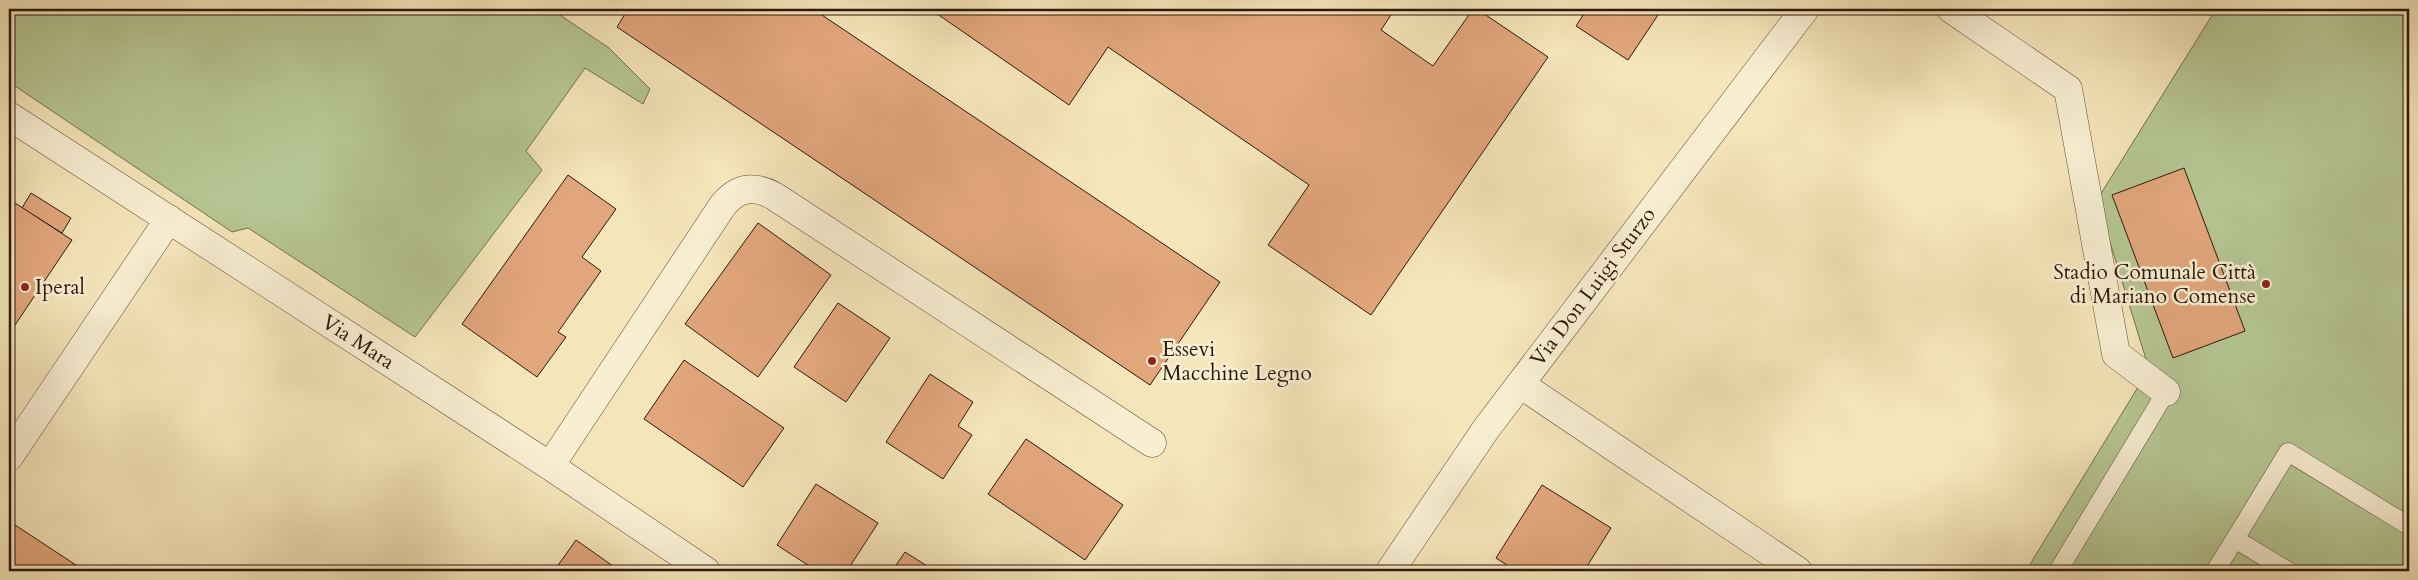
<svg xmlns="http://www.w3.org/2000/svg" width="2418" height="580" viewBox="0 0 2418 580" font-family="Cardo,serif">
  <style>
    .green { fill: #b6c694; stroke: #716f50 }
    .building { fill: #e2a67c; stroke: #2c180d }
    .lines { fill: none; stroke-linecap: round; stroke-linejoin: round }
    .lane-casing { stroke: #5e4b38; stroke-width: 19 }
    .street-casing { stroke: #5e4b38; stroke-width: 29 }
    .lane { stroke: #f8eed2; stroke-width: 18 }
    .street { stroke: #f8eed2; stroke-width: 28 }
    .poi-dot { fill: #8f2418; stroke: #f8eed2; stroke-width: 2 }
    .labels { text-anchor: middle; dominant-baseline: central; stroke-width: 5; stroke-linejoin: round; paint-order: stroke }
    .poi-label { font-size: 21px; fill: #2c180d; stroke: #f8eed2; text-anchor: start }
    .street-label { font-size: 21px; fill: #2c180d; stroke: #f8eed2 }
  </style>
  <rect width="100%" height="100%" fill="#f5e5ba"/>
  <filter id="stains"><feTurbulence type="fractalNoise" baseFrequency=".004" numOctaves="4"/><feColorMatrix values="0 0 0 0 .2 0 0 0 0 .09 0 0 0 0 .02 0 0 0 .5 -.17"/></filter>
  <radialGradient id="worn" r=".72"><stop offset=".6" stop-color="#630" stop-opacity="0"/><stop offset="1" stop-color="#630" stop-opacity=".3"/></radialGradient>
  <g class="green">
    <path d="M9 9H551L609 48 650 89 643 104 585 68 526 151 542 170 415 337 248 228 232 232 9 82Z"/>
    <path d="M2216 9H2409V571H2026L2149 369 2097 200Z"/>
  </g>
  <g class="building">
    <path d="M628 9H813L1220 282 1150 385 617 27Z"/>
    <path d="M930 9H1395L1381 30 1433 66 1473 9H1477L1548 57 1371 315 1268 245 1309 185 1108 47 1069 105Z"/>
    <path d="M1587 9H1662L1628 60 1576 26Z"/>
    <path d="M2013 9H2027L2023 15Z"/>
    <path d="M2184 168 2245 331 2173 358 2112 195Z"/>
    <path d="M568 175 616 209 582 257 601 271 558 332 566 337 537 377 462 324Z"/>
    <path d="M31 193 71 218 62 233 22 208Z"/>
    <path d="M9 199 72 240 9 334Z"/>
    <path d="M758 223 831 275 758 377 685 324Z"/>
    <path d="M838 303 890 338 846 402 794 367Z"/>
    <path d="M684 360 784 428 743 487 644 419Z"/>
    <path d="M930 374 973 402 958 426 972 435 943 479 886 442Z"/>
    <path d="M1026 439 1123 505 1085 560 988 494Z"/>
    <path d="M816 484 878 523 847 571H817L777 545Z"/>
    <path d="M1542 485 1611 528 1584 571H1516L1496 558Z"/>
    <path d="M9 521 85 571H9Z"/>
    <path d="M576 540 620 571H554Z"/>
    <path d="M905 552 935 571H892Z"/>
  </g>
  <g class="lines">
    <defs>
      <g id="lane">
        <path d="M2058 571 2166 392"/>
        <path d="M2215 571 2235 539"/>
        <path d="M2288 571 2235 539 2288 452 2409 526"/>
      </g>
      <g id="street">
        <path d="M1951 9 2068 89 2116 354 2166 392"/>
        <path d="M9 116 550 466 706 571"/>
        <path d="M1520 384 1798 571"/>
        <path d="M9 457 169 219"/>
        <path d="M550 466 723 205C738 187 754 185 774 196L1152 443"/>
        <path d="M1390 571 1486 429 1805 9"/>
      </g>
    </defs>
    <use href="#lane" class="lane-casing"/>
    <use href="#street" class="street-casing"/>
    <use href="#lane" class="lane"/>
    <use href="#street" class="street"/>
  </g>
  <g class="poi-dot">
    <circle cx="2266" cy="284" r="5"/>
    <circle cx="25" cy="287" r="5"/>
    <circle cx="1152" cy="361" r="5"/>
  </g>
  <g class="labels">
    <g class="poi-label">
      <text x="2256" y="272" text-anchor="end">Stadio Comunale Città<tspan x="2256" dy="24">di Mariano Comense</tspan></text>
      <text x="35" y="287">Iperal</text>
      <text x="1162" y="349">Essevi<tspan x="1162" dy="24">Macchine Legno</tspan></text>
    </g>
    <g class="street-label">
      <text transform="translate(1593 287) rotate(-53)">Via Don Luigi Sturzo</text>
      <text transform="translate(358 342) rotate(33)">Via Mara</text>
    </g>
  </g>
  <rect width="2418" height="580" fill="none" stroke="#f5e5ba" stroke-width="30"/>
  <rect x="10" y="10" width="2398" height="560" fill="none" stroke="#2c180d" stroke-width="2.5"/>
  <rect x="15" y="15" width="2388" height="550" fill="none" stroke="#2c180d"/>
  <rect width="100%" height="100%" filter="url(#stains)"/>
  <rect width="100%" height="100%" fill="url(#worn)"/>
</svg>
